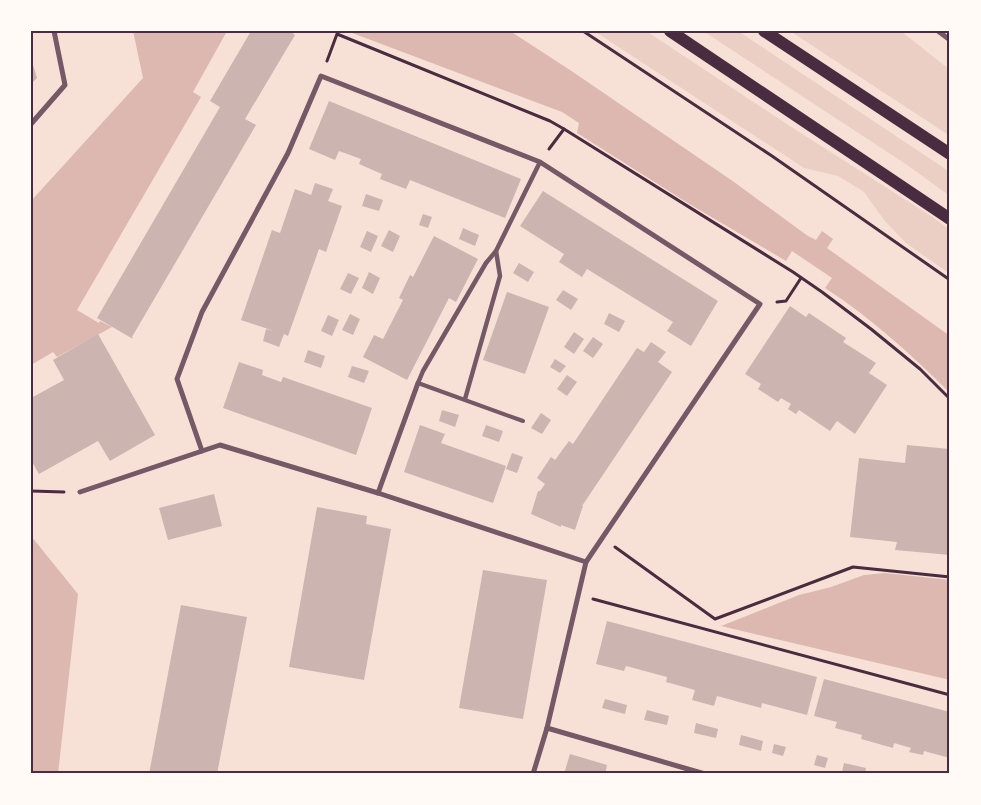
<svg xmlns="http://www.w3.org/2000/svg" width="981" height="805" viewBox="0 0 981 805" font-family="Bitter,serif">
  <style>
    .green { fill: #ebcfc5 }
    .water { fill: #dcb8b0 }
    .building { fill: #ccb4b1 }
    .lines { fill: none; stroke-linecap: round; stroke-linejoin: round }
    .path { stroke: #4a2c40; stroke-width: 3 }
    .service { stroke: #755966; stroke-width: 4 }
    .pedestrian { stroke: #755966; stroke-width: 4.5 }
    .minor { stroke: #755966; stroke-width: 5 }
    .primary { stroke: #4a2c40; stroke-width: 12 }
    .neatline { fill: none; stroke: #4a2c40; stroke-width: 2 }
  </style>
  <rect width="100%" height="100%" fill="#f7e1d7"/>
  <g class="green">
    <path d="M594 31H646L796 130 931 216 950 230V274L906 243 884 220 864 192 838 176 804 168Z"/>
    <path d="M703 31H738L950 172V196L907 165Z"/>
    <path d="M790 31H901L950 70V136Z"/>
  </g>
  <g class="water">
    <path d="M133 31H227L193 92 201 97 77 310 99 323 100 321 112 327 57 357 53 352 31 365V201L143 78Z"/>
    <path d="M347 31H510L570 70 734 182 808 236 816 240 822 231 833 239 827 248 950 336V393C912 355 870 317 825 288L832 278 792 251 786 261 691 205 577 133 579 123 562 112Z"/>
    <path d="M31 536 78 594 58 774H31Z"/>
    <path d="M885 573 950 580V680L721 626 799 595 831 587 864 575Z"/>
  </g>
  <g class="building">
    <path d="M251 31H290L295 35 245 119 256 125 132 337 133 339 97 318 220 107 210 101Z"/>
    <path d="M31 58 37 78 31 84Z"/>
    <path d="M329 101 521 179 505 218 410 180 406 189 380 179 382 174 359 164 361 159 339 151 335 160 309 149Z"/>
    <path d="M315 183 333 189 328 201 342 206 326 252 319 249 288 336 284 334 279 347 263 341 266 329 274 331 241 320 272 230 280 233 295 189 311 195Z"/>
    <path d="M543 191 718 301 691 346 667 331 673 322 587 269 582 277 559 262 564 254 520 226Z"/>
    <path d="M366 194 383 200 379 211 362 206Z"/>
    <path d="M423 214 432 217 428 228 419 225Z"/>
    <path d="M463 228 479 235 475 246 459 239Z"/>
    <path d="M389 230 400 236 393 252 381 246Z"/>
    <path d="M367 231 378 236 371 252 360 247Z"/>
    <path d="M434 236 478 259 456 302 449 298 407 380 363 357 374 335 383 339 403 300 399 298 410 275 413 277Z"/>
    <path d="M519 263 534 272 528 282 513 273Z"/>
    <path d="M369 272 380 278 373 294 362 288Z"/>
    <path d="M348 273 359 278 351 294 340 289Z"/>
    <path d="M563 290 578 299 571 310 556 300Z"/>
    <path d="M507 292 549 307 525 374 483 360Z"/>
    <path d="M790 306 806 317 809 313 846 338 843 342 876 363 869 373 887 385 855 434 837 421 830 431 799 410 796 414 788 409 791 404 781 398 778 402 758 389 761 384 745 374Z"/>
    <path d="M609 313 625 321 619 332 604 324Z"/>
    <path d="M350 314 360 319 353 335 342 330Z"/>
    <path d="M328 315 339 320 332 336 321 331Z"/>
    <path d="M574 332 584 339 574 354 564 347Z"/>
    <path d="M98 334 155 435 110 461 98 441 39 474 31 460V398L64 380 53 360Z"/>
    <path d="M593 337 603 344 593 358 583 351Z"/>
    <path d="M651 342 666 352 658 362 672 372 582 506H583L575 530 561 525V527L531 514 538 491H540L545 484 537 478 551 457 555 460 569 441 573 444 637 348 644 352Z"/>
    <path d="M308 350 325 356 321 368 304 362Z"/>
    <path d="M555 359 566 366 560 373 550 367Z"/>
    <path d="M239 362 263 370 262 375 281 382 283 377 372 408 356 455 223 408Z"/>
    <path d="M352 366 369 371 364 383 348 377Z"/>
    <path d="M567 375 577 382 567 396 557 389Z"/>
    <path d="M442 410 459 415 455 427 439 421Z"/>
    <path d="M541 413 551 420 542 434 531 428Z"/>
    <path d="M420 425 445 434 441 443 506 466 493 503 404 472Z"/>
    <path d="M486 425 503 431 499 442 482 436Z"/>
    <path d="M907 445 950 449V555L895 550 897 542 850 537 859 458 905 463Z"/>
    <path d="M512 453 523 457 517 473 506 469Z"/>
    <path d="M214 494 222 526 168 540 159 508Z"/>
    <path d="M317 507 367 516 366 524 391 529 364 680 289 667Z"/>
    <path d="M483 570 547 580 523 719 459 708Z"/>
    <path d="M181 605 247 617 217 774H149Z"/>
    <path d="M607 621 817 677 807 715 762 703 761 708 717 696 714 706 692 700 695 690 666 682 667 677 626 666 624 671 596 664Z"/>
    <path d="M824 679 950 712V758L924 751 923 755 909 752 911 748 894 743 893 748 861 739 862 735 835 728 837 722 814 716Z"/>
    <path d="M605 699 627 705 625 714 602 708Z"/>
    <path d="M647 710 669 716 667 725 644 720Z"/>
    <path d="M696 723 718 729 716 738 694 733Z"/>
    <path d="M741 735 763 741 761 751 739 745Z"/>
    <path d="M774 744 786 747 783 756 772 753Z"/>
    <path d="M570 754 607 765 605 774H564Z"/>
    <path d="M817 755 828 758 825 768 814 765Z"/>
    <path d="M844 763 866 768 865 774H849L842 772Z"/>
  </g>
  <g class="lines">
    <g class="path">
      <path d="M583 31 772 156 950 280"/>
      <path d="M327 61 337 34 550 121 564 129 793 272 822 292 871 329 920 369 950 399"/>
      <path d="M549 149 564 129"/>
      <path d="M777 302 786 301 801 278"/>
      <path d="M31 491 64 492"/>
      <path d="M615 547 715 619 853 567 950 577"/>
      <path d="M593 599 950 695"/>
    </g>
    <path class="service" d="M418 383 523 421"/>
    <g class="pedestrian">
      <path d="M418 383 423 371 486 263 496 251 540 162"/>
      <path d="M465 399 500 276 496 251"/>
    </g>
    <g class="minor">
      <path d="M938 31 950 40"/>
      <path d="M31 124 65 85 54 31"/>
      <path d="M202 451 177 379 202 312 288 153 321 76 540 162 760 304 586 562"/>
      <path d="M80 492 220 445 378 493 586 562 547 728 533 774"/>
      <path d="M378 493 418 383"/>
      <path d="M547 728 705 774"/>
    </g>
    <g class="primary">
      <path d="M670 31 950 219"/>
      <path d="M764 31 950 154"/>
    </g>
  </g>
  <rect width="981" height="805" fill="none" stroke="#fffaf5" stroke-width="65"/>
  <rect x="32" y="32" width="916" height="740" class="neatline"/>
</svg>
